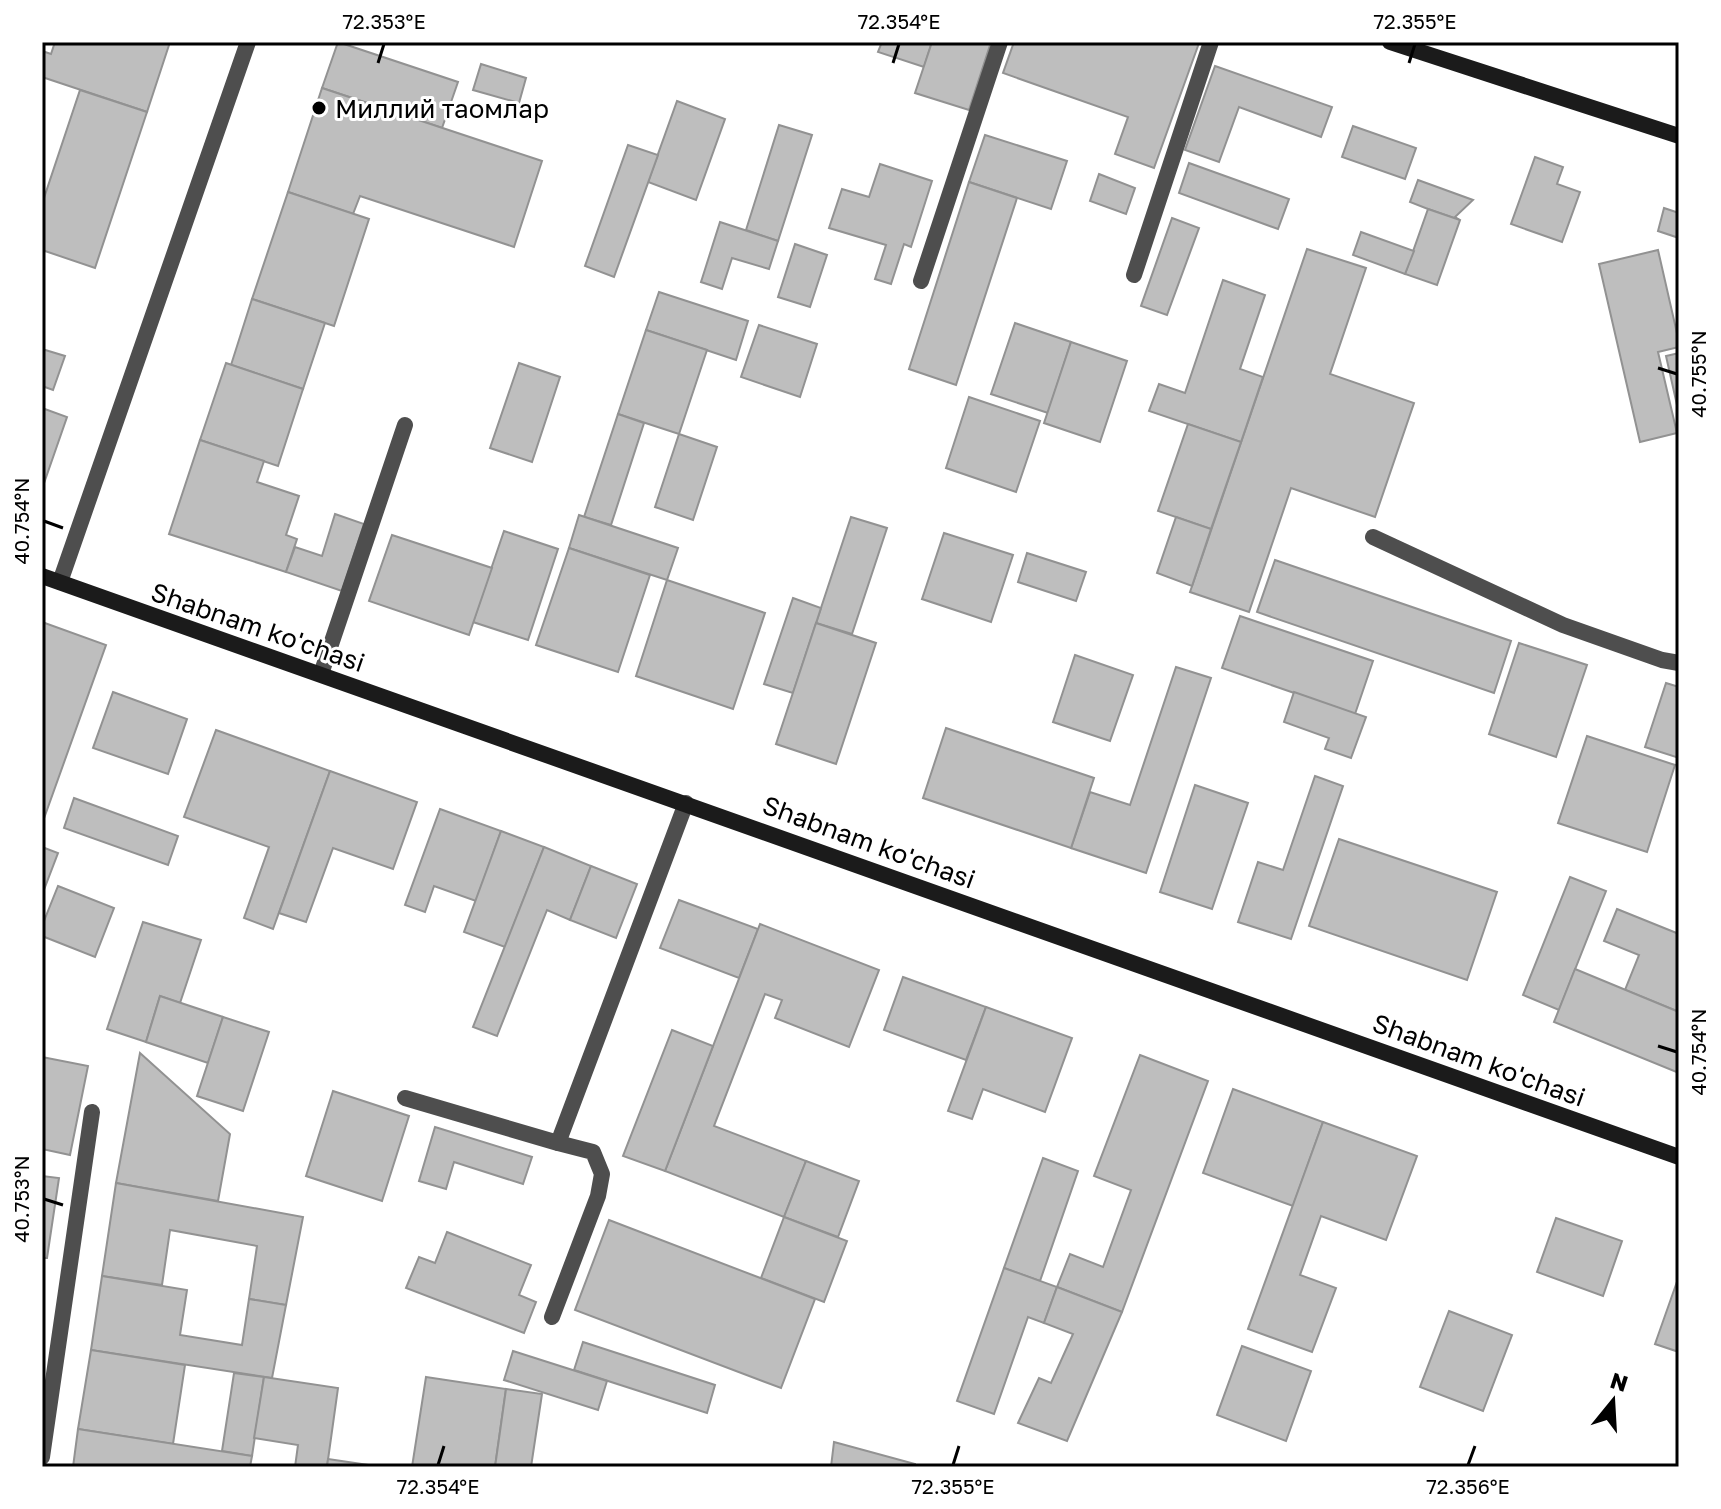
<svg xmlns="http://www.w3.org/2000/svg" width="1721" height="1509" viewBox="0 0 1721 1509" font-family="'Golos Text',sans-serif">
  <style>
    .building { fill: #bebebe; stroke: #929292; stroke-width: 2 }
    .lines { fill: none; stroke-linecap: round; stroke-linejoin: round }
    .lane { stroke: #4e4e4e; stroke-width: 16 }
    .street { stroke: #4e4e4e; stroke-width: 16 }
    .secondary { stroke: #1b1b1b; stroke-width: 16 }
    .ticks { fill: none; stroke: #000; stroke-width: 3 }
    .poi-dot { fill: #000; stroke: #fff; stroke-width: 3 }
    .labels { text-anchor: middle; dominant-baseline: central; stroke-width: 6; stroke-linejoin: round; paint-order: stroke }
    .poi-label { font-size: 26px; fill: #000; stroke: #fff; text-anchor: start }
    .street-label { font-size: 26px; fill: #000; stroke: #fff }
    .neatline { fill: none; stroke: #000; stroke-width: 3 }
    .ticks-label { font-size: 20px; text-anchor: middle; fill: #000 }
  </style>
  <rect width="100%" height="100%" fill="#fff"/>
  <g class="building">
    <path d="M55 42H170L147 112 42 77V51L51 54Z"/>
    <path d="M338 42 458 82 442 128 322 88Z"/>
    <path d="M882 42H932L924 67 878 52Z"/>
    <path d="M932 42H991L969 110 915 93Z"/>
    <path d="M1014 42 1199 43 1154 168 1115 154 1128 117 1003 73Z"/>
    <path d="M481 64 526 78 519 103 473 90Z"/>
    <path d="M1215 66 1332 107 1321 137 1239 107 1219 162 1185 150Z"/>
    <path d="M322 88 542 161 514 247 360 196 353 214 288 192Z"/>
    <path d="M80 90 147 112 95 268 42 250V204Z"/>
    <path d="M677 101 725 119 696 200 648 182Z"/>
    <path d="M779 125 812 135 778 241 746 230Z"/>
    <path d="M1353 126 1416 148 1405 179 1342 157Z"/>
    <path d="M985 135 1067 161 1051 209 969 182Z"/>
    <path d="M628 145 658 155 614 277 585 266Z"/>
    <path d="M1535 157 1563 167 1557 184 1580 192 1562 242 1511 224Z"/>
    <path d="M1189 163 1289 199 1278 229 1179 193Z"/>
    <path d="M880 164 932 181 911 247 904 244 891 284 875 279 886 245 829 228 842 189 869 197Z"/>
    <path d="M1099 174 1135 188 1126 214 1090 201Z"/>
    <path d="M1418 180 1473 200 1455 217 1460 220 1428 209 1410 202Z"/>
    <path d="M969 182 1017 198 956 385 909 369Z"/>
    <path d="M288 192 369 219 334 326 252 299Z"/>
    <path d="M1664 208 1679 213V238L1658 231Z"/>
    <path d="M1428 209 1460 220 1437 285 1405 274Z"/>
    <path d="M1172 218 1199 228 1167 315 1141 306Z"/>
    <path d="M720 222 778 241 769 269 732 258 722 289 701 282Z"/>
    <path d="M1361 232 1414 251 1405 274 1353 255Z"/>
    <path d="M795 244 827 255 810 307 778 297Z"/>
    <path d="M1307 249 1366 268 1330 374 1414 403 1375 517 1291 488 1249 612 1190 592Z"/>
    <path d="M1658 250 1679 342V347L1658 352 1677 433 1640 442 1599 264Z"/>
    <path d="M1223 280 1265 295 1240 369 1263 377 1241 442 1149 411 1159 384 1185 393Z"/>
    <path d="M659 292 748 321 736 360 646 330Z"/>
    <path d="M252 299 325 323 303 389 231 365Z"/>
    <path d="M1015 323 1071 342 1048 413 991 394Z"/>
    <path d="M759 325 817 344 800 397 741 377Z"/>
    <path d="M646 330 707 350 679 434 618 414Z"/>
    <path d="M1071 342 1127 361 1100 442 1044 423Z"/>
    <path d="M42 349 65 356 53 390 42 386Z"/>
    <path d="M1679 353V414L1666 356Z"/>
    <path d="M226 363 303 389 278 466 200 440Z"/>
    <path d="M519 363 560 377 532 462 490 448Z"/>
    <path d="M969 397 1040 421 1016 492 946 468Z"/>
    <path d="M42 408 67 417 42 489Z"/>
    <path d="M618 414 644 423 611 525 584 517Z"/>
    <path d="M1188 424 1241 442 1211 529 1158 511Z"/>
    <path d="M679 434 717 447 693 520 655 507Z"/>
    <path d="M200 440 264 461 257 482 299 496 286 535 297 539 286 572 169 534Z"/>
    <path d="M335 514 364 524 342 591 286 572 295 547 322 556Z"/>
    <path d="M579 515 678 548 667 580 569 548Z"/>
    <path d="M851 517 887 528 852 634 816 623Z"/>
    <path d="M1176 517 1211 529 1192 586 1157 573Z"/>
    <path d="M504 531 558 549 528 640 473 622Z"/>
    <path d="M944 533 1013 555 991 622 922 599Z"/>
    <path d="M392 535 492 568 469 635 369 601Z"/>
    <path d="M569 548 650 575 618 672 536 645Z"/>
    <path d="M1027 553 1086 572 1076 601 1018 582Z"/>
    <path d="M1275 560 1511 641 1494 693 1257 612Z"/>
    <path d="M667 580 765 613 733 709 636 676Z"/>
    <path d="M793 598 821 608 793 693 764 684Z"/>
    <path d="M1240 616 1373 661 1355 714 1222 668Z"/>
    <path d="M42 622 106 645 42 824Z"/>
    <path d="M816 623 876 643 836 764 776 744Z"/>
    <path d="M1519 643 1587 665 1556 757 1489 734Z"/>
    <path d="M1075 655 1133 675 1110 741 1053 722Z"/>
    <path d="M1176 667 1211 678 1146 873 1071 848 1090 792 1130 805Z"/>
    <path d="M1666 683 1679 687V758L1645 747Z"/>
    <path d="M113 692 187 719 168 774 93 748Z"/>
    <path d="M1294 692 1366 717 1351 758 1325 749 1329 738 1284 722Z"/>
    <path d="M946 728 1094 778 1071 848 923 798Z"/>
    <path d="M216 730 330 771 273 929 244 918 269 847 184 817Z"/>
    <path d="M1587 736 1675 765 1647 852 1558 823Z"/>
    <path d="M330 771 417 802 393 869 333 848 306 922 279 913Z"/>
    <path d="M1315 776 1343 786 1291 939 1238 922 1258 862 1283 870Z"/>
    <path d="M1195 785 1248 803 1212 909 1160 892Z"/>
    <path d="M74 798 178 836 168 865 64 828Z"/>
    <path d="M440 809 501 831 476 901 434 886 425 912 405 905Z"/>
    <path d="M501 831 544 847 505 947 464 932Z"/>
    <path d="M1339 839 1497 892 1467 980 1309 926Z"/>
    <path d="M42 847 58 853 42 895Z"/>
    <path d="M544 847 591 866 570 920 547 910 497 1036 473 1027Z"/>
    <path d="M591 866 637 884 616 938 570 920Z"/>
    <path d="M1570 877 1606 891 1559 1010 1523 995Z"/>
    <path d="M58 886 114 908 95 957 42 936V926Z"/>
    <path d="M679 900 758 929 739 978 660 948Z"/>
    <path d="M1617 909 1679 934V1012L1625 990 1639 955 1604 941Z"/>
    <path d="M143 922 201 940 180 1003 160 996 146 1042 107 1029Z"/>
    <path d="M760 924 879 970 849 1047 775 1018 782 1000 765 994 714 1126 806 1161 784 1217 665 1171Z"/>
    <path d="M1575 969 1679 1012V1073L1554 1022Z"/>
    <path d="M903 977 986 1007 966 1060 884 1030Z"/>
    <path d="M160 996 223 1017 208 1063 146 1042Z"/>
    <path d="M986 1007 1072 1038 1045 1112 983 1089 972 1119 948 1111Z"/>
    <path d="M223 1017 269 1032 243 1111 197 1096Z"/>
    <path d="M672 1030 713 1046 665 1171 623 1156Z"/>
    <path d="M140 1053 230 1134 218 1201 116 1183Z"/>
    <path d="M1140 1055 1208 1081 1122 1312 1057 1287 1070 1254 1103 1267 1131 1190 1094 1176Z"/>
    <path d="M42 1057 88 1066 70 1155 42 1149Z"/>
    <path d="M1233 1089 1323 1122 1293 1206 1203 1173Z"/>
    <path d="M333 1091 409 1116 382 1201 306 1176Z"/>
    <path d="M1323 1122 1417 1156 1386 1240 1321 1216 1300 1275 1336 1288 1312 1352 1248 1329Z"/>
    <path d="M435 1127 532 1157 523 1184 454 1162 446 1189 419 1181Z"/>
    <path d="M1043 1158 1078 1171 1040 1281 1004 1268Z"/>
    <path d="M806 1161 859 1181 838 1237 784 1217Z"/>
    <path d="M42 1176 59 1178 47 1258H42Z"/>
    <path d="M116 1183 303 1217 286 1305 249 1299 257 1246 170 1230 162 1285 102 1276Z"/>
    <path d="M784 1217 847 1241 824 1302 761 1278Z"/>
    <path d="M1556 1218 1622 1241 1603 1296 1537 1272Z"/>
    <path d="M609 1220 815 1299 781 1388 575 1310Z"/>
    <path d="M447 1232 531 1265 519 1295 536 1302 524 1333 406 1288 419 1257 435 1263Z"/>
    <path d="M1004 1268 1057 1287 1044 1323 1028 1317 994 1414 957 1401Z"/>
    <path d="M102 1276 187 1290 180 1335 242 1345 249 1299 286 1305 272 1378 91 1350Z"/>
    <path d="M1679 1276V1352L1655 1344Z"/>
    <path d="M1057 1287 1122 1312 1067 1441 1018 1423 1039 1378 1051 1383 1073 1334 1044 1323Z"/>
    <path d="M1449 1311 1512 1335 1483 1411 1420 1387Z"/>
    <path d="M583 1342 715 1385 707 1413 574 1370Z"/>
    <path d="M1242 1346 1311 1371 1286 1441 1217 1415Z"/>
    <path d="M91 1350 185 1365 173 1444 78 1429Z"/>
    <path d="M513 1351 607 1381 598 1410 504 1380Z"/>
    <path d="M234 1373 264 1377 252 1456 222 1451Z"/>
    <path d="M264 1377 338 1388 327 1467H295L298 1445 254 1438Z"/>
    <path d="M426 1377 506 1389 495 1467H412Z"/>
    <path d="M506 1389 542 1394 531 1467H495Z"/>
    <path d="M78 1429 252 1456 250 1467H73Z"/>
    <path d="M834 1442 915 1464V1467H831Z"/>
    <path d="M328 1459 382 1467H327Z"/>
  </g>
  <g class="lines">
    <g class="lane">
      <path d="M1134 275 1211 42"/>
      <path d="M921 281 1000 42"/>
      <path d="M1373 537 1563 625 1662 660 1679 663"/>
      <path d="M321 674 405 425"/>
      <path d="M42 1457 92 1112"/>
    </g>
    <g class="street">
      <path d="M60 582 248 42"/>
      <path d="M405 1098 558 1143"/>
      <path d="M552 1317 598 1196 602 1174 593 1152 558 1143 686 803"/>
    </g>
    <g class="secondary">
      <path d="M1390 42 1679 136"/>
      <path d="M42 576 1679 1157"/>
    </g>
  </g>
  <path class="ticks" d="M378 63 384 44M893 63 899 44M1409 63 1415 44M1658 368 1677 374M44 521 63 528M1658 1046 1677 1052M44 1199 63 1205M438 1465 444 1446M953 1465 959 1446M1468 1465 1475 1446"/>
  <circle class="poi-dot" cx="319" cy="108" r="8"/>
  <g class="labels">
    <g class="poi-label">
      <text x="335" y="108">Миллий таомлар</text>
    </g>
    <g class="street-label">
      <text transform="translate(258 627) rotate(19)">Shabnam ko'chasi</text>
      <text transform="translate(869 842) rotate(20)">Shabnam ko'chasi</text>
      <text transform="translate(1479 1060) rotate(20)">Shabnam ko'chasi</text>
    </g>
  </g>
  <rect width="1721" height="1509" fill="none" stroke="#ffffff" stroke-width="88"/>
  <g transform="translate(1613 1401) rotate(18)" stroke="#ffffff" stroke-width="6" paint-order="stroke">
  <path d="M0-6L14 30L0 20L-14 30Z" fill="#000000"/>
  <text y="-12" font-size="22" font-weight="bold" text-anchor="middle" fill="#000000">N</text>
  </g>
  <rect x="44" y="44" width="1633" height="1421" class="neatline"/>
  <g class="ticks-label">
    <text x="384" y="29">72.353°E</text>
    <text x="899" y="29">72.354°E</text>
    <text x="1415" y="29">72.355°E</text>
    <text transform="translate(1699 374) rotate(-90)" y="7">40.755°N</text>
    <text transform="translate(22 521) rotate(-90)" y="7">40.754°N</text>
    <text transform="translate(1699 1052) rotate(-90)" y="7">40.754°N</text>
    <text transform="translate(22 1199) rotate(-90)" y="7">40.753°N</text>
    <text x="438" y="1494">72.354°E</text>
    <text x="953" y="1494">72.355°E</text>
    <text x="1468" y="1494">72.356°E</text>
  </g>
</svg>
